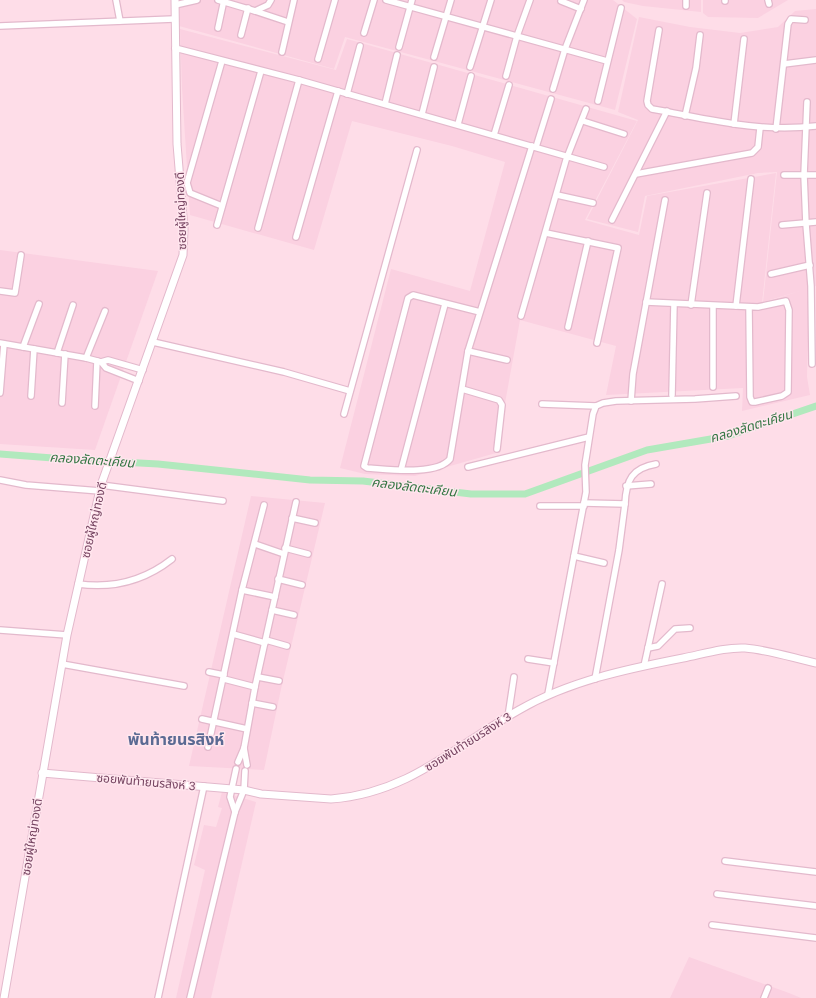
<svg xmlns="http://www.w3.org/2000/svg" width="816" height="998" viewBox="0 0 816 998" font-family="Arial,'Noto Sans Thai',sans-serif">
  <style>
    .residential { fill: #fbd1e1 }
    .lines { fill: none; stroke-linecap: round; stroke-linejoin: round }
    .canal { stroke: #b1e9bd; stroke-width: 7 }
    .minor-casing { stroke: #e3b9cc; stroke-width: 8 }
    .tertiary-casing { stroke: #e3b9cc; stroke-width: 9 }
    .minor { stroke: #fff; stroke-width: 5.5 }
    .tertiary { stroke: #fff; stroke-width: 7 }
    .labels { text-anchor: middle; dominant-baseline: central; stroke-width: 3; stroke-linejoin: round; paint-order: stroke }
    .street-label { font-size: 12px; fill: #764461; stroke: #ffe6ee }
    .water-label { font-size: 13px; font-style: italic; fill: #347643; stroke: #ffe6ee }
    .district-label { font-size: 16px; font-weight: bold; fill: #5b6a93; stroke: #ffe6ee }
  </style>
  <rect width="100%" height="100%" fill="#fedde8"/>
  <g class="residential">
    <path d="M178 0H613L637 19 615 110 345 37 334 69 179 26Z"/>
    <path d="M622 0H701V12L643 6 624 2Z"/>
    <path d="M703 0H788L758 18 708 17 703 13Z"/>
    <path d="M816 9V286L809 288 807 377 810 395 742 411 743 388 606 395 616 346 520 320 496 453 415 476 365 474 340 468 391 269 470 291 505 162 452 146 352 121 314 250 190 215 182 88 180 29 336 70 347 39 637 121 585 220 639 235 647 196 776 173 762 303 803 290 763 302 777 172 758 173 645 196 638 232 587 219 638 120 618 112 639 17 690 27 740 33 778 27 795 11Z"/>
    <path d="M0 250 158 271 95 450 0 444Z"/>
    <path d="M251 496 325 503 281 689 264 770 189 766Z"/>
    <path d="M222 792 256 802 211 998H176L205 870 194 865 204 825 216 827 222 808 218 807Z"/>
    <path d="M689 957 789 993 801 998H670Z"/>
  </g>
  <g class="lines">
    <path class="canal" d="M0 454 66 459 158 464 310 480 363 481 471 494H525L647 450 728 436 816 406"/>
    <defs>
      <g id="minor">
        <path d="M116 0 120 21"/>
        <path d="M218 0 255 11 268 5 271 0"/>
        <path d="M386 0 607 61"/>
        <path d="M686 0V6"/>
        <path d="M725 0V1"/>
        <path d="M768 0 769 4"/>
        <path d="M561 1 581 9"/>
        <path d="M175 5 197 0"/>
        <path d="M255 11 288 22"/>
        <path d="M0 26 174 19"/>
        <path d="M218 28 224 0"/>
        <path d="M659 30 647 101 648 105 652 109C708 119 759 133 816 126"/>
        <path d="M364 33 374 0"/>
        <path d="M241 35 248 8"/>
        <path d="M399 47 412 0"/>
        <path d="M175 48 299 80 604 167"/>
        <path d="M282 52 294 0"/>
        <path d="M434 57 451 0"/>
        <path d="M318 59 335 0"/>
        <path d="M222 61 187 183 190 193 222 206"/>
        <path d="M784 64 816 60"/>
        <path d="M470 67 491 0"/>
        <path d="M506 76 517 36 530 0"/>
        <path d="M553 89 565 49 584 0"/>
        <path d="M347 94 360 46"/>
        <path d="M598 101 621 8"/>
        <path d="M807 102 804 175 806 224 811 286 812 364"/>
        <path d="M385 104 397 55"/>
        <path d="M422 114 434 67"/>
        <path d="M685 116 696 68 700 35"/>
        <path d="M583 121 624 134"/>
        <path d="M458 124 471 76"/>
        <path d="M734 124 744 39"/>
        <path d="M776 129 788 24 791 19 805 20"/>
        <path d="M494 135 509 85"/>
        <path d="M536 147 551 99"/>
        <path d="M636 174 752 153 758 147 760 128"/>
        <path d="M784 175H816"/>
        <path d="M557 195 593 203"/>
        <path d="M612 220 667 111"/>
        <path d="M217 225 261 71"/>
        <path d="M782 225 816 222"/>
        <path d="M258 228 299 80"/>
        <path d="M546 233 618 248 597 343"/>
        <path d="M296 237 338 91"/>
        <path d="M771 274 810 265"/>
        <path d="M0 291 15 293 21 255"/>
        <path d="M646 302 758 307 786 301 789 310 788 392 782 396 755 402H752L750 397 749 307"/>
        <path d="M691 305 707 193"/>
        <path d="M713 306V387"/>
        <path d="M736 306 751 179"/>
        <path d="M480 312 413 295 408 298 364 466 367 468C386 469 437 476 450 459L468 351 532 146"/>
        <path d="M521 316 566 160 586 109"/>
        <path d="M568 327 588 241"/>
        <path d="M153 342 284 372 350 391"/>
        <path d="M0 343 86 358 101 362"/>
        <path d="M23 347 39 304"/>
        <path d="M468 351 507 360"/>
        <path d="M57 353 73 305"/>
        <path d="M86 358 105 311"/>
        <path d="M139 381 106 368 101 362 108 360 143 370"/>
        <path d="M462 389 499 400 502 405 497 449"/>
        <path d="M0 393 4 344"/>
        <path d="M672 395 674 304"/>
        <path d="M31 396 34 349"/>
        <path d="M631 401 633 374 665 200"/>
        <path d="M62 403 65 354"/>
        <path d="M542 404 596 406"/>
        <path d="M95 406 97 361"/>
        <path d="M344 414 417 150"/>
        <path d="M468 467 589 437"/>
        <path d="M401 470 445 304"/>
        <path d="M0 480 26 485 100 491"/>
        <path d="M101 485 223 501"/>
        <path d="M626 486 651 484"/>
        <path d="M584 503 625 504C626 480 632 468 656 464"/>
        <path d="M540 506H584"/>
        <path d="M292 518 315 523"/>
        <path d="M255 544 284 554"/>
        <path d="M285 548 308 554"/>
        <path d="M574 556 604 563"/>
        <path d="M278 579 302 585"/>
        <path d="M78 584C114 589 144 581 172 559"/>
        <path d="M242 590 275 597"/>
        <path d="M272 610 294 615"/>
        <path d="M0 630 67 635"/>
        <path d="M233 634 265 643"/>
        <path d="M266 640 287 646"/>
        <path d="M648 648 658 646 675 629 690 628"/>
        <path d="M528 659 554 663"/>
        <path d="M62 664 184 686"/>
        <path d="M644 666 662 584"/>
        <path d="M209 672 224 675"/>
        <path d="M258 677 279 681"/>
        <path d="M224 679 255 687"/>
        <path d="M595 679 619 550 625 504"/>
        <path d="M548 694 586 492 585 465 593 414 596 406 603 403 616 401 695 399 736 396"/>
        <path d="M252 703 273 707"/>
        <path d="M508 717 514 677"/>
        <path d="M202 719 247 729"/>
        <path d="M208 747 242 590 264 505"/>
        <path d="M244 748 247 765"/>
        <path d="M238 762 244 748 255 687 296 502"/>
        <path d="M235 812 230 797 236 769"/>
        <path d="M725 861 816 872"/>
        <path d="M717 894 816 906"/>
        <path d="M712 925 816 938"/>
        <path d="M158 998 204 786"/>
        <path d="M190 998 235 812 244 790 245 771"/>
        <path d="M764 998 768 988"/>
      </g>
      <g id="tertiary">
        <path d="M42 773 244 790 261 794 331 799C407 794 457 745 519 710 569 681 627 669 683 658 703 654 724 647 745 648 769 650 793 658 816 663"/>
        <path d="M4 998 67 635 101 485 183 255 184 229 177 144 175 0"/>
      </g>
    </defs>
    <use href="#minor" class="minor-casing"/>
    <use href="#tertiary" class="tertiary-casing"/>
    <use href="#minor" class="minor"/>
    <use href="#tertiary" class="tertiary"/>
  </g>
  <g class="labels">
    <g class="street-label">
      <text transform="translate(181 211) rotate(-92)">ซอยผู้ใหญ่ทองดี</text>
      <text transform="translate(94 520) rotate(-77)">ซอยผู้ใหญ่ทองดี</text>
      <text transform="translate(468 742) rotate(-32)">ซอยพันท้ายนรสิงห์ 3</text>
      <text transform="translate(146 782) rotate(5)">ซอยพันท้ายนรสิงห์ 3</text>
      <text transform="translate(32 837) rotate(-81)">ซอยผู้ใหญ่ทองดี</text>
    </g>
    <g class="water-label">
      <text transform="translate(751 426) rotate(-17)">คลองลัดตะเคียน</text>
      <text transform="translate(92 460) rotate(4)">คลองลัดตะเคียน</text>
      <text transform="translate(414 487) rotate(7)">คลองลัดตะเคียน</text>
    </g>
    <g class="district-label">
      <text x="176" y="739">พันท้ายนรสิงห์</text>
    </g>
  </g>
</svg>
